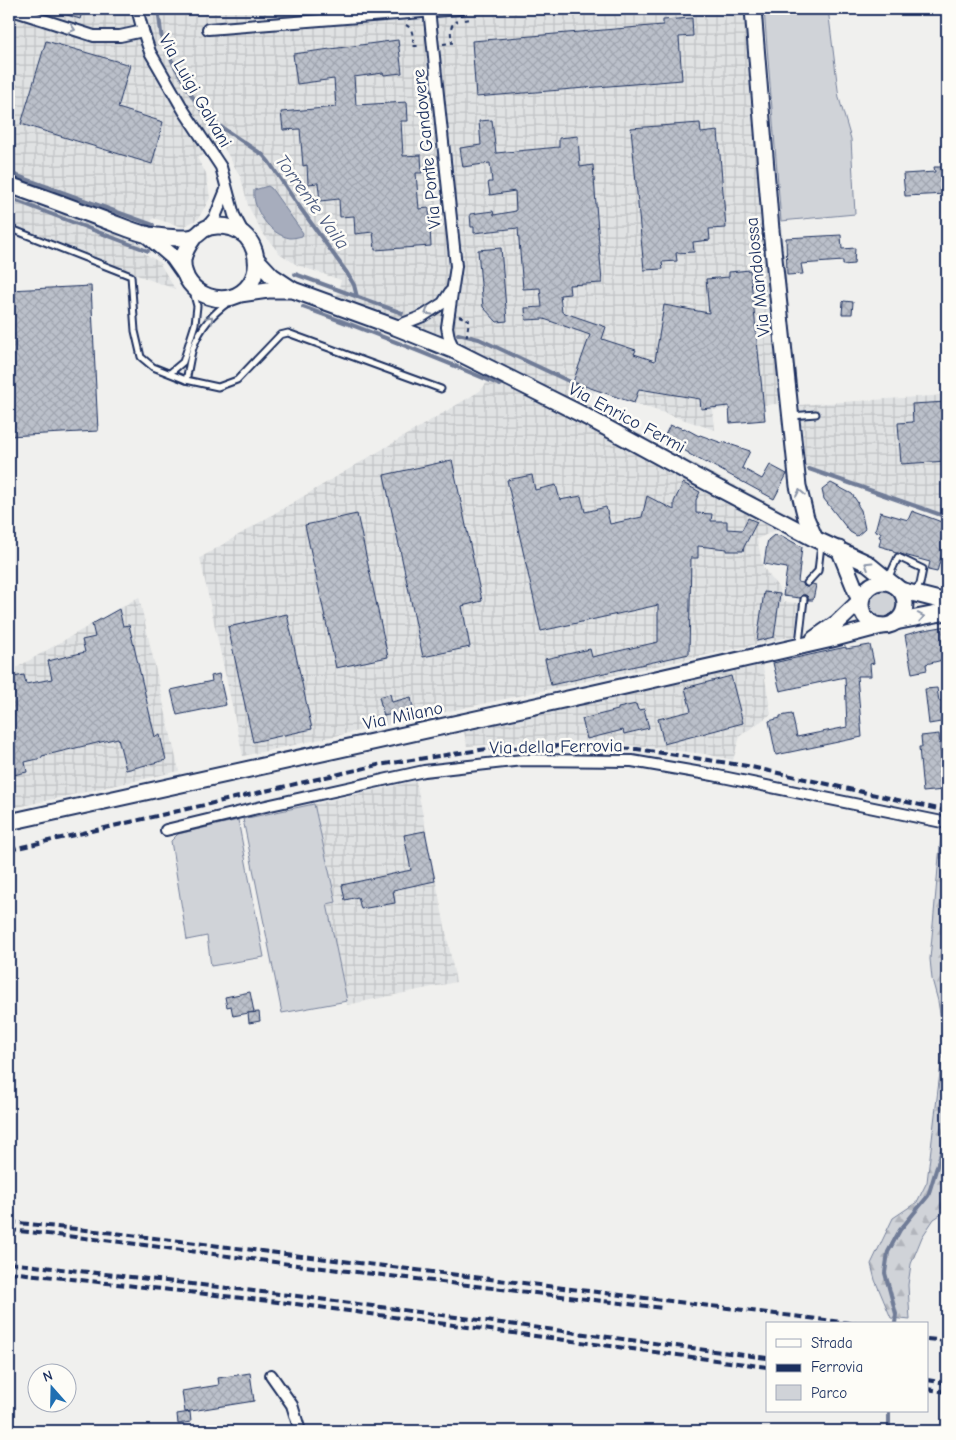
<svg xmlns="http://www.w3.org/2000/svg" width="956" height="1440" viewBox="0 0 956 1440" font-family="'Comic Neue',sans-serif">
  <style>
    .industrial { fill: url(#industrial-grid) }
    .green { fill: #d0d3d8; stroke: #76819b }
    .forest { fill: url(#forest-firs); stroke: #76819b }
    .water { fill: #a7adbd; stroke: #6f7b97 }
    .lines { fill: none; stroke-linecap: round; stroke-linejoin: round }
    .stream { stroke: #6f7b97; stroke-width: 4 }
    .building { fill: url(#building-cross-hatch); stroke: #1b2f5e }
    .lane-casing { stroke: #1b2f5e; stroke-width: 9 }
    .street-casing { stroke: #1b2f5e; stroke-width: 14 }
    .secondary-casing { stroke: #1b2f5e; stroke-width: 19 }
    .path { stroke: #1b2f5e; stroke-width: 2; stroke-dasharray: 4 4; stroke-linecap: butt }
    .lane { stroke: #fdfcf7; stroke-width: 5 }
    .street { stroke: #fdfcf7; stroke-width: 10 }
    .secondary { stroke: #fdfcf7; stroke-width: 15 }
    .rail { stroke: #1b2f5e; stroke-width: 4; stroke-dasharray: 8 4; stroke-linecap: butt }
    .oneway { stroke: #8c96aa }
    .labels { text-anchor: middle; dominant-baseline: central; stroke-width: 5; stroke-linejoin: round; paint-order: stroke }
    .street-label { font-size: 18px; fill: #1b2f5e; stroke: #fdfcf7 }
    .water-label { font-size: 19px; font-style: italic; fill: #4c5b7f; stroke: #fdfcf7 }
  </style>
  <defs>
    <pattern id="industrial-grid" width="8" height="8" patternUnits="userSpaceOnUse" patternTransform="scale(1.25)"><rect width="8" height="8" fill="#e0e2e3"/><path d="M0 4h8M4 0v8" fill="none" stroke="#c0c2c5"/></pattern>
    <pattern id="forest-firs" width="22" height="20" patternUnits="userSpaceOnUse" patternTransform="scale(1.25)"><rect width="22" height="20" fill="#d0d3d8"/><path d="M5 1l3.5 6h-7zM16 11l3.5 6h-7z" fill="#b2b5bc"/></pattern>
    <pattern id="building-cross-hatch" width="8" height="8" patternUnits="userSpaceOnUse" patternTransform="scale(1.25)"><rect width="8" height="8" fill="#bbc0ca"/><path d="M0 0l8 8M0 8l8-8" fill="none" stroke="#a0a5b0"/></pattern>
  </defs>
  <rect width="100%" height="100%" fill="#f0f0ee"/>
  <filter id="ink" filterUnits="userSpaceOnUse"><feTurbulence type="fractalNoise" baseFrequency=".02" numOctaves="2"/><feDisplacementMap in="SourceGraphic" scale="10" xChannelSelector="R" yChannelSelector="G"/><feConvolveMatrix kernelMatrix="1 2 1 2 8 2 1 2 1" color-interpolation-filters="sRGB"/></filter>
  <g filter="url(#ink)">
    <g class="industrial">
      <path d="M9 9H747L763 223 781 221 799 405 947 395V515L806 466 799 405 773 404 713 410 715 430 595 390 588 404 661 446 799 519 757 539 763 567 778 587 784 602 800 603 794 636 243 756 200 558 480 391 498 369 335 302 341 280 297 265 279 253 261 231 248 205 241 178 223 146 197 158 206 173 210 198 198 219 183 227 153 218 139 250 159 262 175 289 9 228Z"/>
      <path d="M139 597 179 771 9 809V672Z"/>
      <path d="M762 661 771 714 740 736 733 760 705 754 596 741 530 742 467 746 464 732Z"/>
      <path d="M416 781 456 982 347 1005 326 904 336 901 314 804Z"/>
    </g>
    <g class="green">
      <path d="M764 9H828L839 98 851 139 855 214 781 221Z"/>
      <circle cx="882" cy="604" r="14"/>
      <path d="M314 804 336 902 327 904 347 1001 282 1013 243 819Z"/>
      <path d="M238 820 264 957 211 966 207 936 187 940 171 841 178 834Z"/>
    </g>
    <path class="forest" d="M941 834 947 835V1166L944 1187 945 1212 934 1219 922 1237 911 1264 908 1285 910 1320 891 1318 875 1280 871 1264 893 1218 917 1202 927 1182 944 1039 938 1001 932 979 930 959Z"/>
    <path class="water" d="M268 186 271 188 303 233 302 236C298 237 294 238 290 238 270 235 252 209 254 190Z"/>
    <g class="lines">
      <g class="stream">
        <path d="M158 9 162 40 175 67 198 106 209 119 263 155 269 162 296 202 347 273 354 285 357 297"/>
        <path d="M9 173 153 225"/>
        <path d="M9 198 148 251"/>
        <path d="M295 274 402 313"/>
        <path d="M303 307C370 331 435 357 500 385"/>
        <path d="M458 334 479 339 577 385"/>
        <path d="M809 469 947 517"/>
        <path d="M947 945V964"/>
        <path d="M895 1324 896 1314 885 1273 888 1252 900 1230 928 1196 942 1150 947 1126"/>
        <path d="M889 1431V1411"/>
      </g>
    </g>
    <g class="building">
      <path d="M55 9H83L80 19 54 11Z"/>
      <path d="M692 18 693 36 679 37 682 80 476 97 472 41 663 25V20Z"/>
      <path d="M398 40 402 73 384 75 383 73 354 77 356 105 407 102 408 121H401L403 156 421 155 422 173H416L419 209 429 208 431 246 375 250 373 232 355 234 354 216 340 217 339 199 320 201 318 183 308 184 307 165 303 166 300 129 283 130 281 112 336 107 334 79 297 84 293 54Z"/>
      <path d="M46 41 130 65 118 108 163 122 152 164 21 124Z"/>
      <path d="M492 120 496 153 559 147V138L578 136 580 167 593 165 602 283 569 285 570 294 560 295 562 312 606 327 602 339 636 350 634 354 655 361 664 305 709 313 706 279 729 277V272L750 270 765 420 730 423 729 406 701 409 700 399 639 389 634 403 573 382 590 335 544 319 526 320 525 308 542 307 540 288 523 289 518 228 474 233V227H471L470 214 493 211 494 215 516 211 515 191 490 195 488 182H492L490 163 463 167 460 148 481 145 479 121Z"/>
      <path d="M700 123 701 133 718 131 726 228 709 229 710 240 693 242 694 252 676 253 677 261 662 262 663 269 644 270 631 128Z"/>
      <path d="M934 167H946L947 194 905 196 903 174 935 172Z"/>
      <path d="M841 235 842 249 855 248 854 264 843 265V261L801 264 803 274 787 275 786 238Z"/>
      <path d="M501 248 507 321 497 322 483 307 478 250Z"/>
      <path d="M91 286 98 431 9 436V290Z"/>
      <path d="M844 301 853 302 852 314H842L843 302Z"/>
      <path d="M947 402V461L901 464 898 423 913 422 912 404Z"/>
      <path d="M670 425 675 427 676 426 683 429 684 428 699 436 700 435 722 443 723 442 750 451 742 468 762 479 770 465 787 474 774 499 706 462V463L689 454V453L663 439Z"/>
      <path d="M452 460 482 601 462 606 470 647 423 657 384 475Z"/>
      <path d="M532 475 535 490 556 485 560 500 581 496 585 512 606 507 610 524 642 517 647 496 674 510V502L683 483 700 492 696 500V513L712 514 711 521H727V529L742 530 748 518 757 522 744 547 743 551H727V549L698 546V558H691L689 654 551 685 545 659 590 649 592 657 658 642V605L541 631 507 480Z"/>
      <path d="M831 483 852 494 858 503 857 504 861 510 865 529 857 536 850 532 824 499 822 490Z"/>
      <path d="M912 511 947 524V550L943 549 937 572 928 570 930 562 893 552V550L879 546 881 538 879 537 881 532 875 531 880 512 908 520Z"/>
      <path d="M357 514 388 657 336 668 305 525Z"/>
      <path d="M774 535 782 536 802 547 798 582 803 583 804 586 807 587 812 584 816 585 813 600H808V597L805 595H802L800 598 783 596 787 568 764 564 767 544 768 540Z"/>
      <path d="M764 592 780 594 774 637 757 641Z"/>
      <path d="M119 609 123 626 129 625 155 737 160 735 166 760 126 770 118 738 42 756V758L25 762 27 772 9 776V678L24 675 26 684 52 679 48 661 85 652 82 640 95 637 92 624Z"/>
      <path d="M287 614 312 729 253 742 228 627Z"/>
      <path d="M947 626V659L926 664 927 670 912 673 905 635 919 631Z"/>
      <path d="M870 645 874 663 870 664 871 676H857L862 737 776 755 769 721 780 718V716L792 714 797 737 847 727 845 677 780 691 773 663 846 647V649Z"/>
      <path d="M219 674 226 705 177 715 171 690 212 681 211 676Z"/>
      <path d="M731 676 743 723 664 744 658 719 691 711 685 688Z"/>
      <path d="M937 688 939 701 947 700V721L929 724 925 689Z"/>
      <path d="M390 694 392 702 411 697 413 709 384 716 379 697Z"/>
      <path d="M636 704 638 710 644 709 649 728 624 734 623 730 587 739 582 719 618 710V708Z"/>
      <path d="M939 734 944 790 923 792 919 747H922L921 736Z"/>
      <path d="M425 831 435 881 393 890 395 903 361 909 358 897 345 900 342 885 411 870 404 835Z"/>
      <path d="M250 992 254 1012 233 1016 231 1006 227 1007 225 997Z"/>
      <path d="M259 1012 260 1021 249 1023 248 1013Z"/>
      <path d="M250 1373 254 1401 185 1412 182 1391 219 1385 218 1378Z"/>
      <path d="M190 1412 191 1422 178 1424 177 1414Z"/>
    </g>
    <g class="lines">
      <defs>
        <g id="lane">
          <path d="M9 228 131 276 135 331 141 357 153 367 186 380 218 387 237 380 280 335 288 333 441 389"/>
          <path d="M170 373 183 362 195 324 197 306 193 291"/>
          <path d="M186 380C189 369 190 355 194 345 201 327 213 313 229 302"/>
          <path d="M791 416 816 414"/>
          <path d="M888 579 898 557 923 569 920 584 915 590"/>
          <path d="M807 583 818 571 821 545"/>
          <path d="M799 643 804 599"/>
        </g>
        <g id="street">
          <path d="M9 9 94 36H120L143 31"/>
          <path d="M137 9 143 31 150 52 184 111 221 167 234 215 244 234"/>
          <path d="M429 9 456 266 447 327 449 338 455 351"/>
          <path d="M208 29 460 9"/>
          <path d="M206 228 215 217 226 190"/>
          <path d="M395 327 423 316 443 303 450 292"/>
          <path d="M166 830 266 806 424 771 523 760 632 761 713 775 947 823"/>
          <path d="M271 1375 292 1405 300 1431"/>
        </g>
        <g id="secondary">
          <path d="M753 9 771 230 798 486 806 518 815 539"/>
          <path d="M9 185C41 196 73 208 105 220 119 225 134 232 148 235 159 236 184 240 193 237 197 236 200 232 203 230 211 225 223 225 232 228 255 235 263 264 250 284 230 313 181 296 183 260 184 251 189 244 194 237"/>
          <path d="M146 234 173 257 185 274"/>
          <path d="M257 260 272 276 293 290 395 327 455 351 583 415 693 475 815 539 867 563 894 585"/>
          <path d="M240 294 268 290H293"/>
          <path d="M839 549 860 601"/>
          <circle cx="883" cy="604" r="22"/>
          <path d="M900 590 947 602"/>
          <path d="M895 622 947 612"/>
          <path d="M814 639 837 623 860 601"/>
          <path d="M9 822 590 694 832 639 881 626"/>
        </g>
      </defs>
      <use href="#lane" class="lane-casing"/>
      <use href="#street" class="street-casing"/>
      <use href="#secondary" class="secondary-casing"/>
      <g class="path">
        <path d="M465 20 471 19"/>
        <path d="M406 25C414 29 413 39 413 46H421"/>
        <path d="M443 44 452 43C451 34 448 24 458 21"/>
        <path d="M459 316 469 320 466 341"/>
      </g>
      <use href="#lane" class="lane"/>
      <use href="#street" class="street"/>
      <use href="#secondary" class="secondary"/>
      <g class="rail">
        <path d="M9 850 378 765 487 749 560 746 637 749 747 766 947 811"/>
        <path d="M9 1222 114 1233 858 1324"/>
        <path d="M9 1230 113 1241 305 1266 663 1308"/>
        <path d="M9 1263 297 1296 767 1358"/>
        <path d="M9 1272 296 1304 767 1367"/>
        <path d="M927 1339 947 1341"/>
        <path d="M927 1380 947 1383"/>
        <path d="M927 1389 947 1392"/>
      </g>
    </g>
    <defs><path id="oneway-chevron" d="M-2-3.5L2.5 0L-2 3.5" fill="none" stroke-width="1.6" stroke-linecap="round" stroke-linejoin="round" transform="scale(1.25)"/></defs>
    <g class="oneway">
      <use href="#oneway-chevron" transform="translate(72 29) rotate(17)"/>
      <use href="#oneway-chevron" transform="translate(428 312) rotate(149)"/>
      <use href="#oneway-chevron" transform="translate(210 319) rotate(-50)"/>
      <use href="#oneway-chevron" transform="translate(800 493) rotate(-101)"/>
      <use href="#oneway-chevron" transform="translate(868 565) rotate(-148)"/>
      <use href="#oneway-chevron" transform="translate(921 617) rotate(-11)"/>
    </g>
  </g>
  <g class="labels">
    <g class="street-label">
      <text transform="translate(195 91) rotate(60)">Via Luigi Galvani</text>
      <text transform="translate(427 149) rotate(-96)">Via Ponte Gandovere</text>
      <text transform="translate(758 277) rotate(-96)">Via Mandolossa</text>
      <text transform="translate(627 418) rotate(28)">Via Enrico Fermi</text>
      <text transform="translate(403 716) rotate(-12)">Via Milano</text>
      <text transform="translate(556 747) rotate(-1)">Via della Ferrovia</text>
    </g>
    <g class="water-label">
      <text transform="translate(312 202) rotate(54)">Torrente Vaila</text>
    </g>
  </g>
  <rect width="956" height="1440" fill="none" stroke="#fdfcf7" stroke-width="30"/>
  <rect x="15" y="15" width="926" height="1410" fill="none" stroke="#1b2f5e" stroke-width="2" filter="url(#ink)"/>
  <rect x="766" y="1322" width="162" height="90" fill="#fdfcf7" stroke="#a3aaba"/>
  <rect x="776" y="1339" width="25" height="8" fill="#fdfcf7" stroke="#a3aaba"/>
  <text x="811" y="1348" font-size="15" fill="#1b2f5e">Strada</text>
  <rect x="776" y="1364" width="25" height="8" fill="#1b2f5e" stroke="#a3aaba"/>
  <text x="811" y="1372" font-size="15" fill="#1b2f5e">Ferrovia</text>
  <rect x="776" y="1385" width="25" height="15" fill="#d0d3d8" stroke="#a3aaba"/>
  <text x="811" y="1398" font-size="15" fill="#1b2f5e">Parco</text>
  <g transform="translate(52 1388) rotate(340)"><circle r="24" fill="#fdfcf7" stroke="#a3aaba"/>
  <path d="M0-4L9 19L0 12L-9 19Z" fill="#1f6fb2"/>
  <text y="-8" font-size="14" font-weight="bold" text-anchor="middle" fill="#1b2f5e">N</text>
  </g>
</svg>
